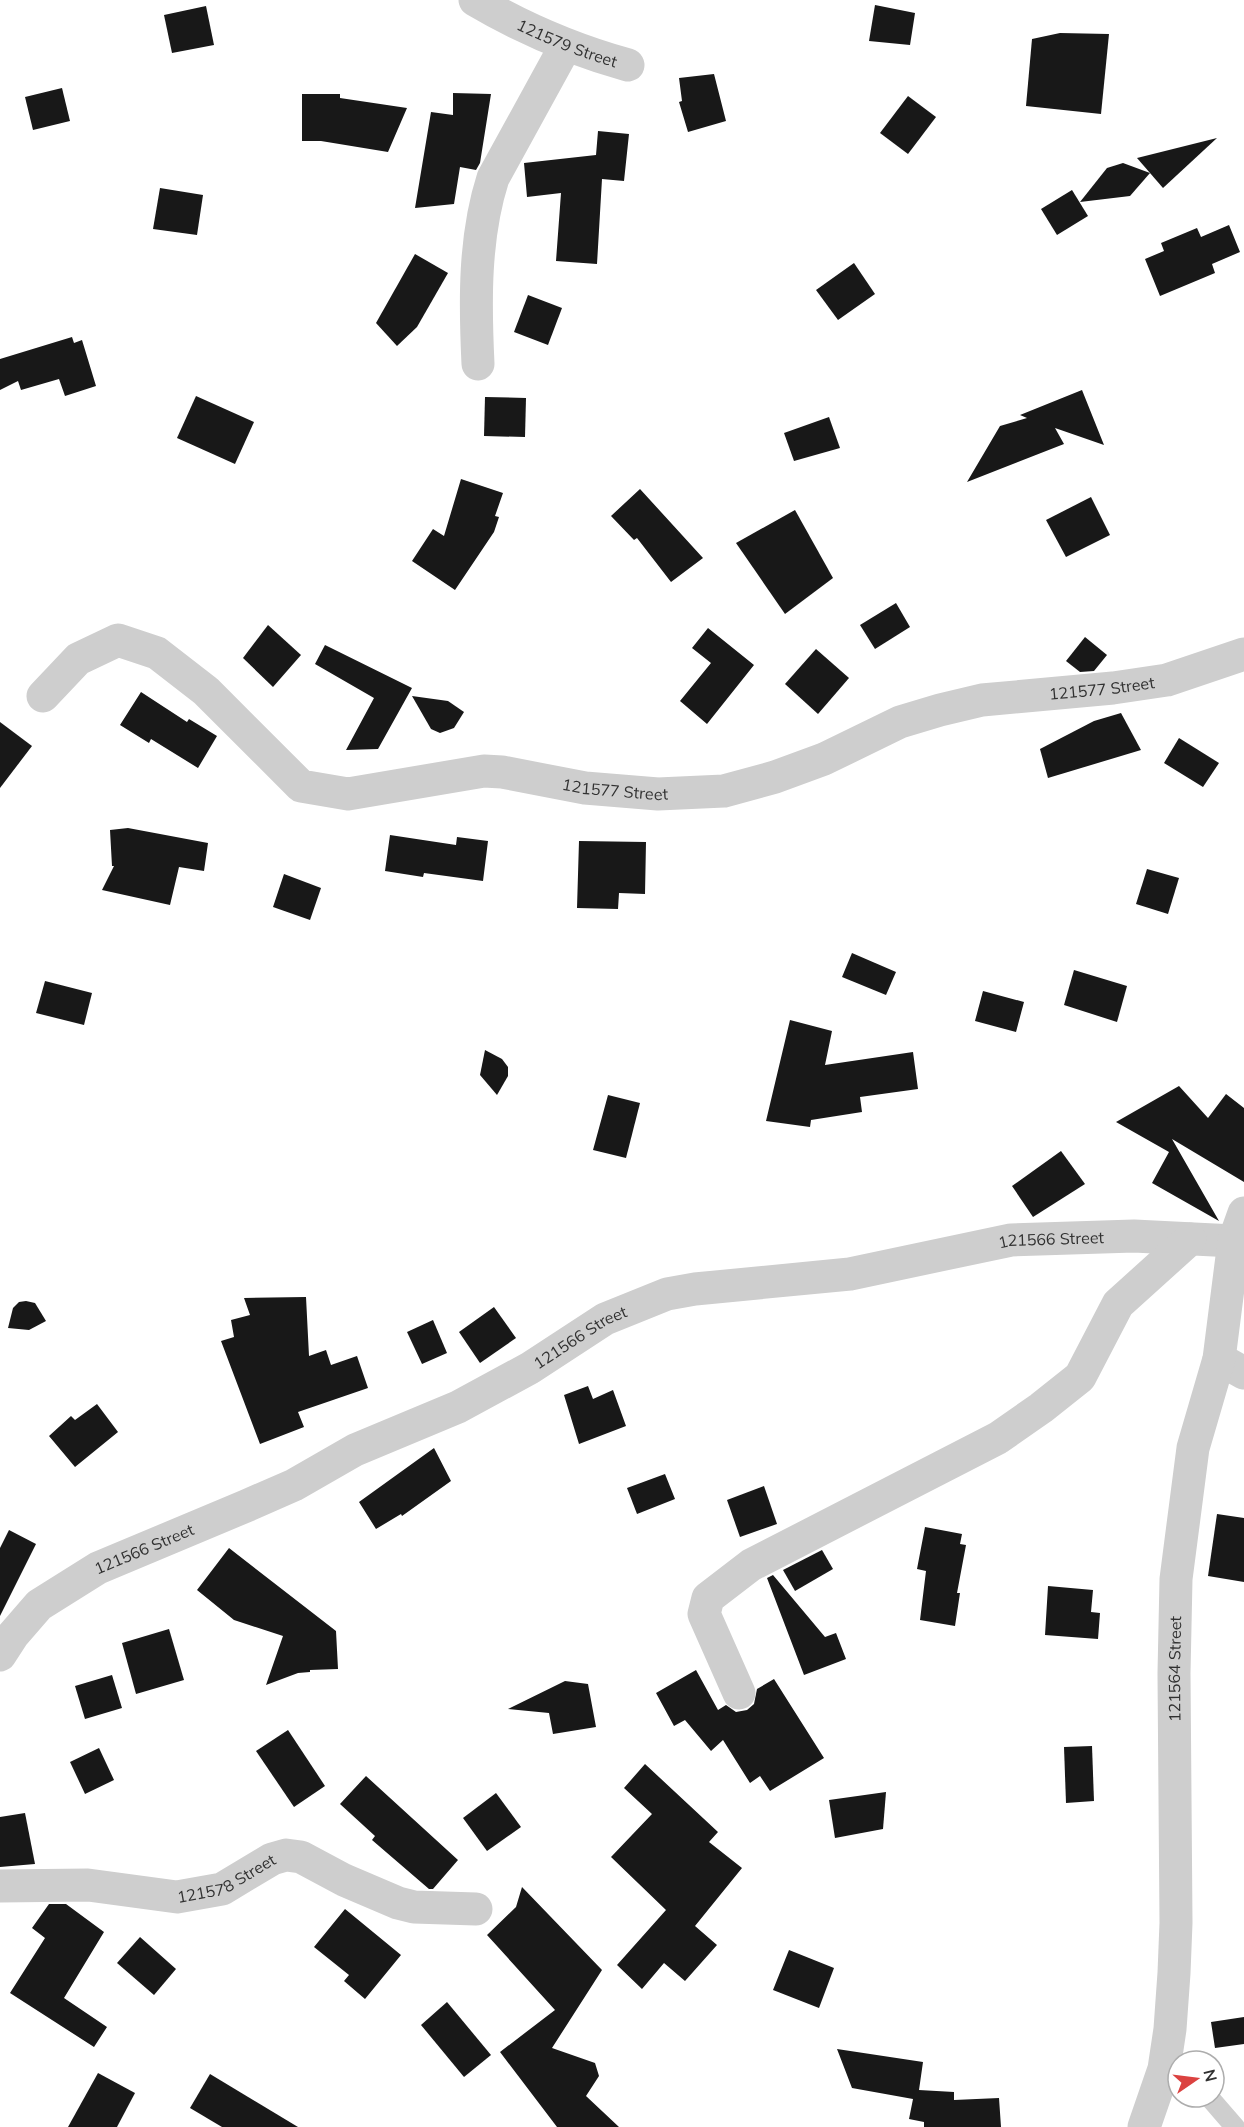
<svg xmlns="http://www.w3.org/2000/svg" width="1244" height="2127" viewBox="0 0 1244 2127" font-family="Mulish,sans-serif">
  <style>
    .building { fill: #181818 }
    .lines { fill: none; stroke-linecap: round; stroke-linejoin: round }
    .lane { stroke: #cecece; stroke-width: 20 }
    .street { stroke: #cecece; stroke-width: 33 }
    .labels { text-anchor: middle; dominant-baseline: central; stroke-width: 6; stroke-linejoin: round; paint-order: stroke }
    .street-label { font-size: 16px; fill: #313131; stroke: #fff }
  </style>
  <rect width="100%" height="100%" fill="#fff"/>
  <g class="building">
    <path d="M875 5 915 13 910 45 869 41Z"/>
    <path d="M206 6 214 45 172 53 164 15Z"/>
    <path d="M1060 33 1109 34 1101 114 1026 106 1032 39Z"/>
    <path d="M714 74 726 121 688 132 679 102 682 101 679 78Z"/>
    <path d="M62 88 70 121 33 130 25 97Z"/>
    <path d="M453 93 491 94 480 163 476 170 460 167 454 204 415 208 431 112 453 115Z"/>
    <path d="M302 94H340V98L407 108 388 152 321 141H302Z"/>
    <path d="M908 96 936 117 908 154 880 133Z"/>
    <path d="M598 131 629 134 624 181 602 179 597 264 556 261 561 193 527 197 524 163 596 155Z"/>
    <path d="M1217 138 1163 188 1137 158Z"/>
    <path d="M1123 163 1150 173 1130 196 1080 202 1107 168Z"/>
    <path d="M160 188 203 195 197 235 153 229Z"/>
    <path d="M1072 190 1088 216 1057 235 1041 209Z"/>
    <path d="M1229 225 1240 252 1212 264 1215 273 1160 296 1145 259 1164 251 1161 243 1197 228 1201 237Z"/>
    <path d="M415 254 448 273 417 327 397 346 376 323Z"/>
    <path d="M854 263 875 294 838 320 816 290Z"/>
    <path d="M528 295 562 308 548 345 514 332Z"/>
    <path d="M72 337 74 343 82 340 96 386 65 396 59 379 21 390 18 381 0 390V359Z"/>
    <path d="M1082 390 1104 445 1055 428 1064 444 967 482 1000 426 1027 418 1020 415Z"/>
    <path d="M196 396 254 422 235 464 177 438Z"/>
    <path d="M485 397 526 398 525 437 484 436Z"/>
    <path d="M829 417 840 448 794 461 784 433Z"/>
    <path d="M461 479 503 493 495 516 499 517 494 532 455 590 412 561 433 529 444 536Z"/>
    <path d="M640 489 703 558 671 582 637 538 634 540 611 516Z"/>
    <path d="M1091 497 1110 535 1066 557 1046 520Z"/>
    <path d="M795 510 833 578 785 614 736 543Z"/>
    <path d="M896 603 910 627 875 649 860 625Z"/>
    <path d="M268 625 301 655 273 687 243 658Z"/>
    <path d="M708 628 754 665 707 724 680 701 711 663 692 648Z"/>
    <path d="M1085 637 1107 655 1094 671 1080 672 1066 661Z"/>
    <path d="M325 645 412 688 378 749 346 750 374 698 315 664Z"/>
    <path d="M816 649 849 678 818 714 785 684Z"/>
    <path d="M141 692 187 722 189 719 217 736 198 768 151 739 149 743 120 725Z"/>
    <path d="M412 696 448 701 464 712 454 728 440 733 431 729Z"/>
    <path d="M1121 713 1141 750 1048 778 1040 749 1094 721Z"/>
    <path d="M0 722 32 746 0 788Z"/>
    <path d="M1179 738 1219 763 1203 787 1164 763Z"/>
    <path d="M128 828 208 843 204 871 179 867 170 905 102 890 114 866H112L110 830Z"/>
    <path d="M390 835 456 845 457 837 488 841 483 881 424 873 423 877 385 871Z"/>
    <path d="M579 841 646 842 645 894 619 893 618 909 577 908Z"/>
    <path d="M1147 869 1179 878 1168 914 1136 904Z"/>
    <path d="M284 874 321 888 310 920 273 907Z"/>
    <path d="M852 953 896 972 886 995 842 977Z"/>
    <path d="M1074 970 1127 986 1117 1022 1064 1005Z"/>
    <path d="M45 981 92 993 84 1025 36 1013Z"/>
    <path d="M983 991 1024 1002 1016 1032 975 1021Z"/>
    <path d="M790 1020 832 1031 825 1065 913 1052 918 1089 860 1097 862 1112 811 1120 810 1127 766 1121Z"/>
    <path d="M485 1050 502 1059 508 1067V1076L497 1095 480 1075Z"/>
    <path d="M1179 1086 1208 1118 1226 1094 1244 1108V1182L1172 1139 1219 1221 1152 1183 1169 1152 1116 1122Z"/>
    <path d="M608 1095 640 1103 626 1158 593 1150Z"/>
    <path d="M1061 1151 1085 1184 1033 1217 1012 1186Z"/>
    <path d="M306 1297 309 1356 326 1350 331 1365 357 1356 368 1388 298 1412 304 1427 260 1444 221 1341 234 1337 231 1320 250 1315 244 1298Z"/>
    <path d="M26 1301 35 1303 46 1321 29 1330 8 1328 13 1308 19 1302Z"/>
    <path d="M494 1307 516 1338 480 1363 459 1332Z"/>
    <path d="M433 1320 447 1353 422 1364 407 1332Z"/>
    <path d="M588 1386 593 1399 613 1390 626 1426 579 1444 564 1395Z"/>
    <path d="M97 1404 118 1432 75 1467 49 1436 71 1416 75 1420Z"/>
    <path d="M434 1448 451 1481 402 1516 401 1514 376 1529 359 1502Z"/>
    <path d="M665 1474 675 1499 637 1514 627 1488Z"/>
    <path d="M764 1486 777 1524 740 1537 727 1500Z"/>
    <path d="M1217 1514 1244 1518V1582L1208 1576Z"/>
    <path d="M925 1527 962 1534 960 1544 966 1545 957 1593H960L955 1626 920 1620 926 1571 917 1569Z"/>
    <path d="M9 1530 36 1544 0 1616V1548Z"/>
    <path d="M229 1548 336 1631 338 1669 310 1670V1672L298 1673 266 1685 283 1636 234 1620 197 1590Z"/>
    <path d="M822 1550 833 1569 795 1591 783 1570Z"/>
    <path d="M773 1575 825 1637 836 1633 846 1659 804 1675 767 1578Z"/>
    <path d="M1048 1586 1093 1590 1091 1612 1100 1613 1098 1639 1045 1635Z"/>
    <path d="M169 1629 184 1680 136 1694 122 1643Z"/>
    <path d="M696 1670 718 1710 726 1705 736 1712 747 1710 754 1704 757 1689 774 1679 824 1758 770 1791 760 1776 750 1783 723 1740 711 1751 685 1720 674 1726 656 1693Z"/>
    <path d="M112 1675 122 1708 85 1719 75 1686Z"/>
    <path d="M565 1681 588 1684 596 1727 553 1734 549 1713 508 1709Z"/>
    <path d="M288 1730 325 1786 294 1807 256 1751Z"/>
    <path d="M1092 1746 1094 1801 1066 1803 1064 1747Z"/>
    <path d="M99 1748 114 1780 85 1794 70 1762Z"/>
    <path d="M645 1764 718 1832 709 1842 742 1868 695 1926 717 1945 685 1981 664 1963 642 1989 617 1965 666 1910 611 1857 652 1814 624 1788Z"/>
    <path d="M366 1776 458 1860 433 1889H429L372 1840 375 1836 340 1804Z"/>
    <path d="M886 1792 883 1829 835 1838 829 1800Z"/>
    <path d="M496 1793 521 1827 487 1851 463 1818Z"/>
    <path d="M25 1813 35 1864 0 1867V1817Z"/>
    <path d="M522 1887 602 1970 552 2048 595 2063 599 2076 586 2096 619 2127H557L500 2052 555 2010 487 1935 516 1907Z"/>
    <path d="M49 1904H66L104 1932 64 1998 107 2027 94 2047 10 1993 45 1938 32 1928Z"/>
    <path d="M345 1909 401 1955 365 1999 344 1981 349 1975 314 1947Z"/>
    <path d="M140 1937 176 1969 154 1995 117 1963Z"/>
    <path d="M789 1950 834 1968 819 2008 773 1990Z"/>
    <path d="M447 2002 491 2055 464 2077 421 2025Z"/>
    <path d="M1244 2017V2044L1215 2048 1211 2022Z"/>
    <path d="M837 2049 923 2062 919 2090 954 2092V2100L999 2098 1001 2127H924V2122L909 2119 913 2099 852 2088Z"/>
    <path d="M98 2073 135 2093 117 2127H68Z"/>
    <path d="M210 2074 298 2127H222L190 2108Z"/>
  </g>
  <g class="lines">
    <path class="lane" d="M1209 2097 1235 2127"/>
    <g class="street">
      <path id="s1" d="M475 0C524 29 574 50 628 65"/>
      <path d="M478 364C475 302 474 237 493 178L566 45"/>
      <path id="s2" d="M43 696 78 659 118 640 157 653 206 691 301 786 348 794 484 771 502 772 585 788 658 794 724 791 775 777 824 759 900 722 940 710 982 700 1113 688 1167 680 1244 654"/>
      <path d="M1219 1359 1244 1373"/>
      <path id="s3" d="M0 1655 13 1635 39 1605 98 1568 246 1506 294 1485 355 1450 458 1407 530 1368 605 1319 667 1294 695 1289 850 1274 1011 1240 1134 1236 1234 1241"/>
      <path d="M739 1693 704 1614 708 1598 751 1565 998 1438 1041 1408 1080 1377 1118 1304 1190 1239"/>
      <path id="s4" d="M0 1886 88 1885 177 1897 222 1889 272 1859 286 1855 301 1857 344 1880 398 1903 414 1907 476 1909"/>
      <path id="s5" d="M1144 2127 1164 2069 1170 2029 1174 1973 1176 1923 1174 1673 1176 1579 1193 1448 1219 1359 1234 1241 1244 1213"/>
    </g>
  </g>
  <g class="labels">
    <g class="street-label">
      <text stroke="none"><textPath href="#s1" startOffset="102">121579 Street</textPath></text>
      <text stroke="none"><textPath href="#s2" startOffset="1155">121577 Street</textPath></text>
      <text stroke="none"><textPath href="#s2" startOffset="651">121577 Street</textPath></text>
      <text stroke="none"><textPath href="#s3" startOffset="1155">121566 Street</textPath></text>
      <text stroke="none"><textPath href="#s3" startOffset="669">121566 Street</textPath></text>
      <text stroke="none"><textPath href="#s3" startOffset="183">121566 Street</textPath></text>
      <text stroke="none"><textPath href="#s5" startOffset="462">121564 Street</textPath></text>
      <text stroke="none"><textPath href="#s4" startOffset="231">121578 Street</textPath></text>
    </g>
  </g>
  <g transform="translate(1196 2079) rotate(76)"><circle r="28" fill="#ffffff" stroke="#adadad" stroke-width="1.5"/>
  <path d="M0-4.5L10 22L0 15L-10 22Z" fill="#db4240"/>
  <text y="-9" font-size="16" font-weight="bold" text-anchor="middle" fill="#313131">N</text>
  </g>
</svg>
